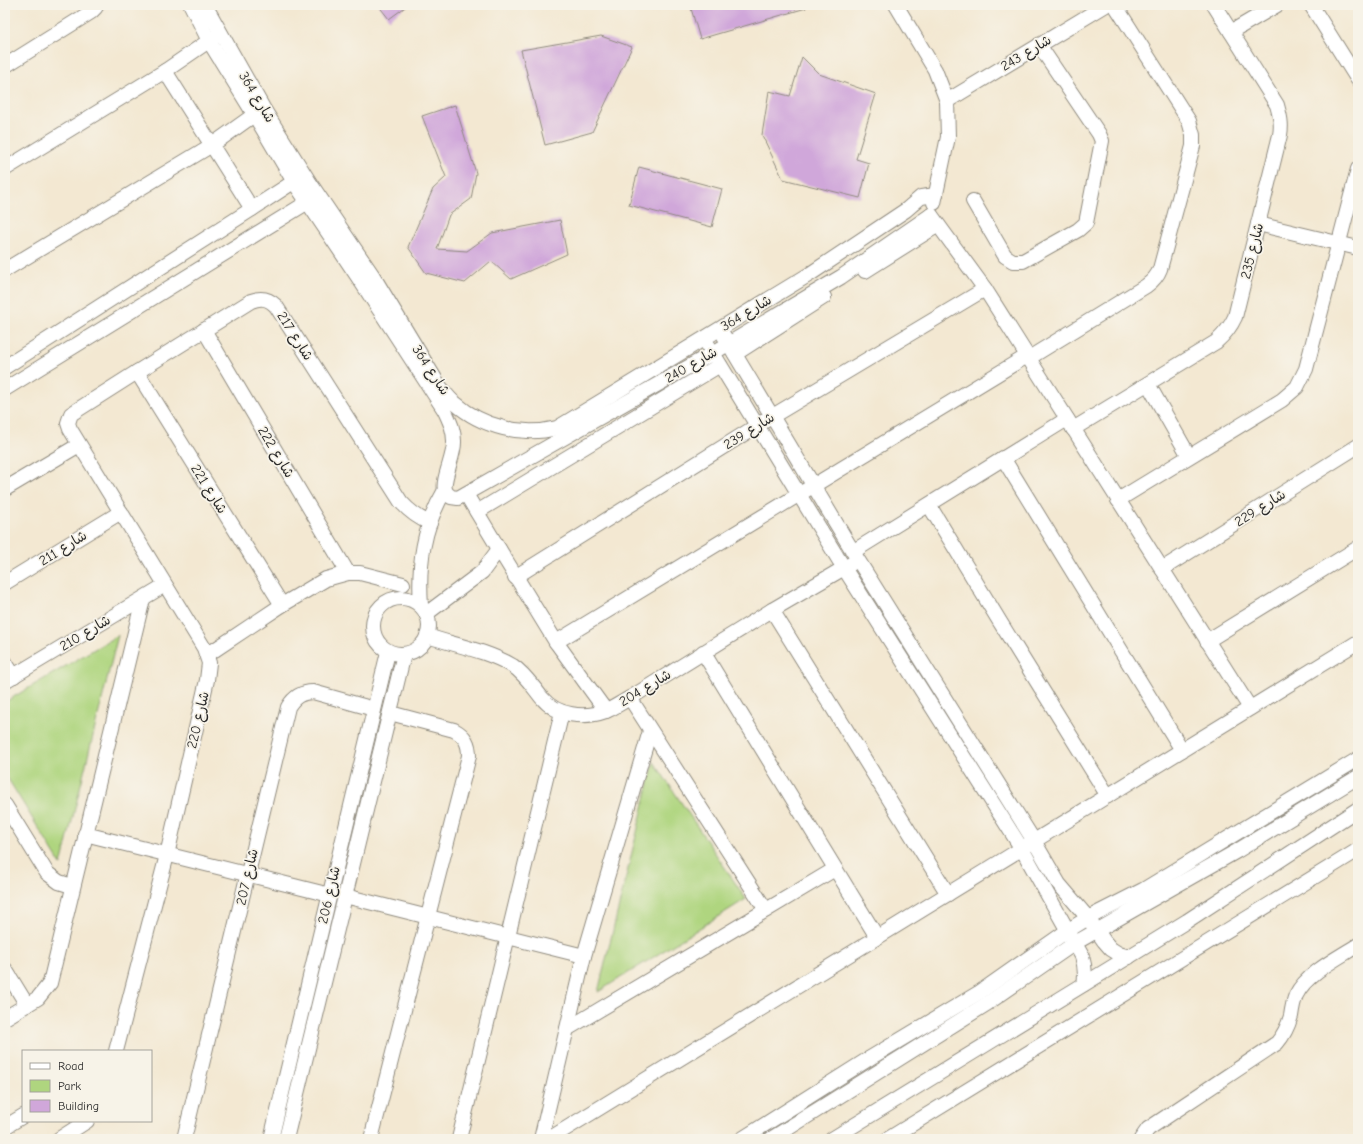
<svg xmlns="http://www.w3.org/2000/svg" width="1363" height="1144" viewBox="0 0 1363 1144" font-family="'Comic Neue','Playpen Sans Arabic',sans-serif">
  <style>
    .green { fill: #afd57f; stroke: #6d8055 }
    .building { fill: #d0a7da }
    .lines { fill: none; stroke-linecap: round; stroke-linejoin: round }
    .street-casing { stroke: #8f8a7e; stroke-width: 16 }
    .street { stroke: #fff; stroke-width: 14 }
    .labels { text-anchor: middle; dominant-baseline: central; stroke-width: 3.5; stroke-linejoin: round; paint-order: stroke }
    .street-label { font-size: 14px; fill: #2b2b2b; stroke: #f7f3e8 }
  </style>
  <rect width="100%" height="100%" fill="#f7f3e8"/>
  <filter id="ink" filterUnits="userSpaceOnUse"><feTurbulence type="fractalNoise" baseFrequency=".025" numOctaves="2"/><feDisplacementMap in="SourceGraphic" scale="8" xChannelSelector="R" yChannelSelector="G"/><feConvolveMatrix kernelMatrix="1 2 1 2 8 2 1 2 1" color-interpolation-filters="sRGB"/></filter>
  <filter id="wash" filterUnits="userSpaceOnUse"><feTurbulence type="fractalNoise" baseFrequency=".012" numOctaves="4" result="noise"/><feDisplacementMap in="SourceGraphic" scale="16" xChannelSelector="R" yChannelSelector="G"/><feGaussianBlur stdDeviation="0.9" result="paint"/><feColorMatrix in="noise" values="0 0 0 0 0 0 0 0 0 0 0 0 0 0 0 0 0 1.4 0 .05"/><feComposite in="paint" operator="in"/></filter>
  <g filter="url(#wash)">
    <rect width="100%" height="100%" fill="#f3e8d2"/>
    <g class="green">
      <path d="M118 635 61 865 5 774V702Z"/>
      <path d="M654 762 746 899 598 992Z"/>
    </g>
    <g id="blocks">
      <g class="building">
        <path d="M378 5H408L389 19Z"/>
        <path d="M690 5H806V8L700 39Z"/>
        <path d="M601 36 632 47 592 132 545 145 521 50Z"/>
        <path d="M802 57 819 74 876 94 856 159 869 163 860 198 783 179 762 135 769 91 790 96Z"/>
        <path d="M455 105 476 173 471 199 449 215 437 249 467 251 492 233 560 220 567 254 511 279 491 261 465 283 426 273 408 247 433 189 446 177 422 116Z"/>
        <path d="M639 167 722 189 712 227 629 205Z"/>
      </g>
    </g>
  </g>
  <g filter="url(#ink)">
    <use href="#blocks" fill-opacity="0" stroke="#8f8a7e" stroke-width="1"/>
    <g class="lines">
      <defs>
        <g id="street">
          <path d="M191 5 209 41 254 114 294 182 362 283 445 411C450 422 454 430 454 441 455 455 442 479 445 490 446 493 449 495 451 497L458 498 713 353 841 277 931 215"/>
          <path d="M205 5 263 108 310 183 373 276 440 387C445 392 449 399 455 403 482 427 522 437 557 428L810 274 906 210 921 197 936 195"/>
          <path d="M896 5 935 70 947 101 948 137 934 203"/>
          <path d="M1311 5 1358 80"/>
          <path d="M1231 32 1277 5"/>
          <path d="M5 66 91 12 95 8 97 5"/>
          <path d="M165 71 252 209"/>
          <path d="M947 101 1106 5"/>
          <path d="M5 169 165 71 216 36"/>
          <path d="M973 201 1005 256 1013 261H1023L1078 230 1086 223 1102 141 1099 134 1039 45"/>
          <path d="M931 215 985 289 1250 708"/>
          <path d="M1258 224 1358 248"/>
          <path d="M5 270 212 145 261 110"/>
          <path d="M865 271 938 225"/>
          <path d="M204 330 348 573"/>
          <path d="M724 336 858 560 1034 841 1059 884 1088 918 1104 941 1111 949 1119 954 1129 957"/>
          <path d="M708 345 839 560 1022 849 1082 956C1085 966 1086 974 1084 984"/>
          <path d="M735 354 824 297"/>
          <path d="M1029 358 1146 286C1153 281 1157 277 1160 269L1193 146V135L1189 121 1115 5"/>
          <path d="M5 367 252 209 301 177"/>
          <path d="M137 372 282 605"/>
          <path d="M1148 384 1189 456"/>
          <path d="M5 389 316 197"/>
          <path d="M1073 429 1216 342C1225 334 1230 328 1235 317L1280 135C1282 124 1280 116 1277 105L1214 5"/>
          <path d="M1003 458 1182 750"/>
          <path d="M5 489 79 445"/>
          <path d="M466 494 499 549"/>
          <path d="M1118 500 1282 400 1297 387 1306 369 1358 169"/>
          <path d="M929 505 1000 622 1108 796"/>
          <path d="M477 512 720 365"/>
          <path d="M854 551 1067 419"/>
          <path d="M1162 569 1358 446"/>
          <path d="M515 577 771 417 985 289"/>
          <path d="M5 583 121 512"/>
          <circle cx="401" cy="626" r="28"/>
          <path d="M421 606C418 564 423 527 445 490"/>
          <path d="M772 610 948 894"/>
          <path d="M426 614 482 572 499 549 556 642 606 711"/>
          <path d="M427 636C455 645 488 651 513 666 525 674 533 687 542 698 557 716 584 719 606 711 614 708 622 702 630 698L772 610 851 564"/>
          <path d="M1207 641 1358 548"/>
          <path d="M556 642 1027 356"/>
          <path d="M703 652 877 937"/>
          <path d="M207 655 282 605 326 579 348 573H360L403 584"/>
          <path d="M5 662 14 676"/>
          <path d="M5 681 165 585"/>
          <path d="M630 698 766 910"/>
          <path d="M5 805 47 873 59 882 72 886"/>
          <path d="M85 834 330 895"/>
          <path d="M345 896 584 956"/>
          <path d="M5 969 27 1005"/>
          <path d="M5 1018 38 998 50 983 143 599"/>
          <path d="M567 1029 835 869"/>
          <path d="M116 1051 167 855 207 680 209 663 204 648 70 429 68 423 71 414 137 372 251 301C261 297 268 298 276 306L401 502C410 512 418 518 430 523"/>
          <path d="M5 1127 23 1116"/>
          <path d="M59 1139 87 1121"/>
          <path d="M184 1139 288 707C294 697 301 692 313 692L374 709"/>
          <path d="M271 1139 388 652"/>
          <path d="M286 1139 404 654"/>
          <path d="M371 1139 469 756C469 743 465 736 454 730L390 713"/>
          <path d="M459 1139 562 712"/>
          <path d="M541 1139 584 956 650 731"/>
          <path d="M549 1139 1358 642"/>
          <path d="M742 1139 870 1058 980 992 1067 931 1088 918 1143 890 1358 759"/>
          <path d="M771 1139 988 1003 1075 943 1237 851 1358 777"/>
          <path d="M832 1139 1187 921 1358 809"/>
          <path d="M888 1139 1358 850"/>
          <path d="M1141 1139 1148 1129 1277 1043C1284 1035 1288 1026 1291 1016 1292 1009 1293 1002 1296 995 1307 973 1338 958 1358 945"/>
        </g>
      </defs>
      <use href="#street" class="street-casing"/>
      <use href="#street" class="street"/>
    </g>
  </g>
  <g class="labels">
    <g class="street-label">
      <text transform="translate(1026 53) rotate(-31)">شارع 243</text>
      <text transform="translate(257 97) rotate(59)">شارع 364</text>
      <text transform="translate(1252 251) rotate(-76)">شارع 235</text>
      <text transform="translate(746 313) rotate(-31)">شارع 364</text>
      <text transform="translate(295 336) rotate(58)">شارع 217</text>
      <text transform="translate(691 365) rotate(-30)">شارع 240</text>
      <text transform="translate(431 370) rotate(57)">شارع 364</text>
      <text transform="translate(749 431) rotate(-32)">شارع 239</text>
      <text transform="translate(276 452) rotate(59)">شارع 222</text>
      <text transform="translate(209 489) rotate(58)">شارع 221</text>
      <text transform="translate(1260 508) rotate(-32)">شارع 229</text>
      <text transform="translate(63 548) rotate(-32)">شارع 211</text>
      <text transform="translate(85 633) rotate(-31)">شارع 210</text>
      <text transform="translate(645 688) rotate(-31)">شارع 204</text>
      <text transform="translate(198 720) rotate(-77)">شارع 220</text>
      <text transform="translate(247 877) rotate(-77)">شارع 207</text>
      <text transform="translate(329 895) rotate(-77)">شارع 206</text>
    </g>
  </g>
  <rect width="1363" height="1144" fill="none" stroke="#f7f3e8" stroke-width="20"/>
  <rect x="22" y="1050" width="130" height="72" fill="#f7f3e8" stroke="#a5a39c"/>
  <rect x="30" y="1063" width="20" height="6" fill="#ffffff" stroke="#a5a39c"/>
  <text x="58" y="1070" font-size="12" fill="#2b2b2b">Road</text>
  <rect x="30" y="1080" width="20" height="12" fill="#afd57f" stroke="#a5a39c"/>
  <text x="58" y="1090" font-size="12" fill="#2b2b2b">Park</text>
  <rect x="30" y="1100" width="20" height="12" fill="#d0a7da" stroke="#a5a39c"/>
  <text x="58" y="1110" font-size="12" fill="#2b2b2b">Building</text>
</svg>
